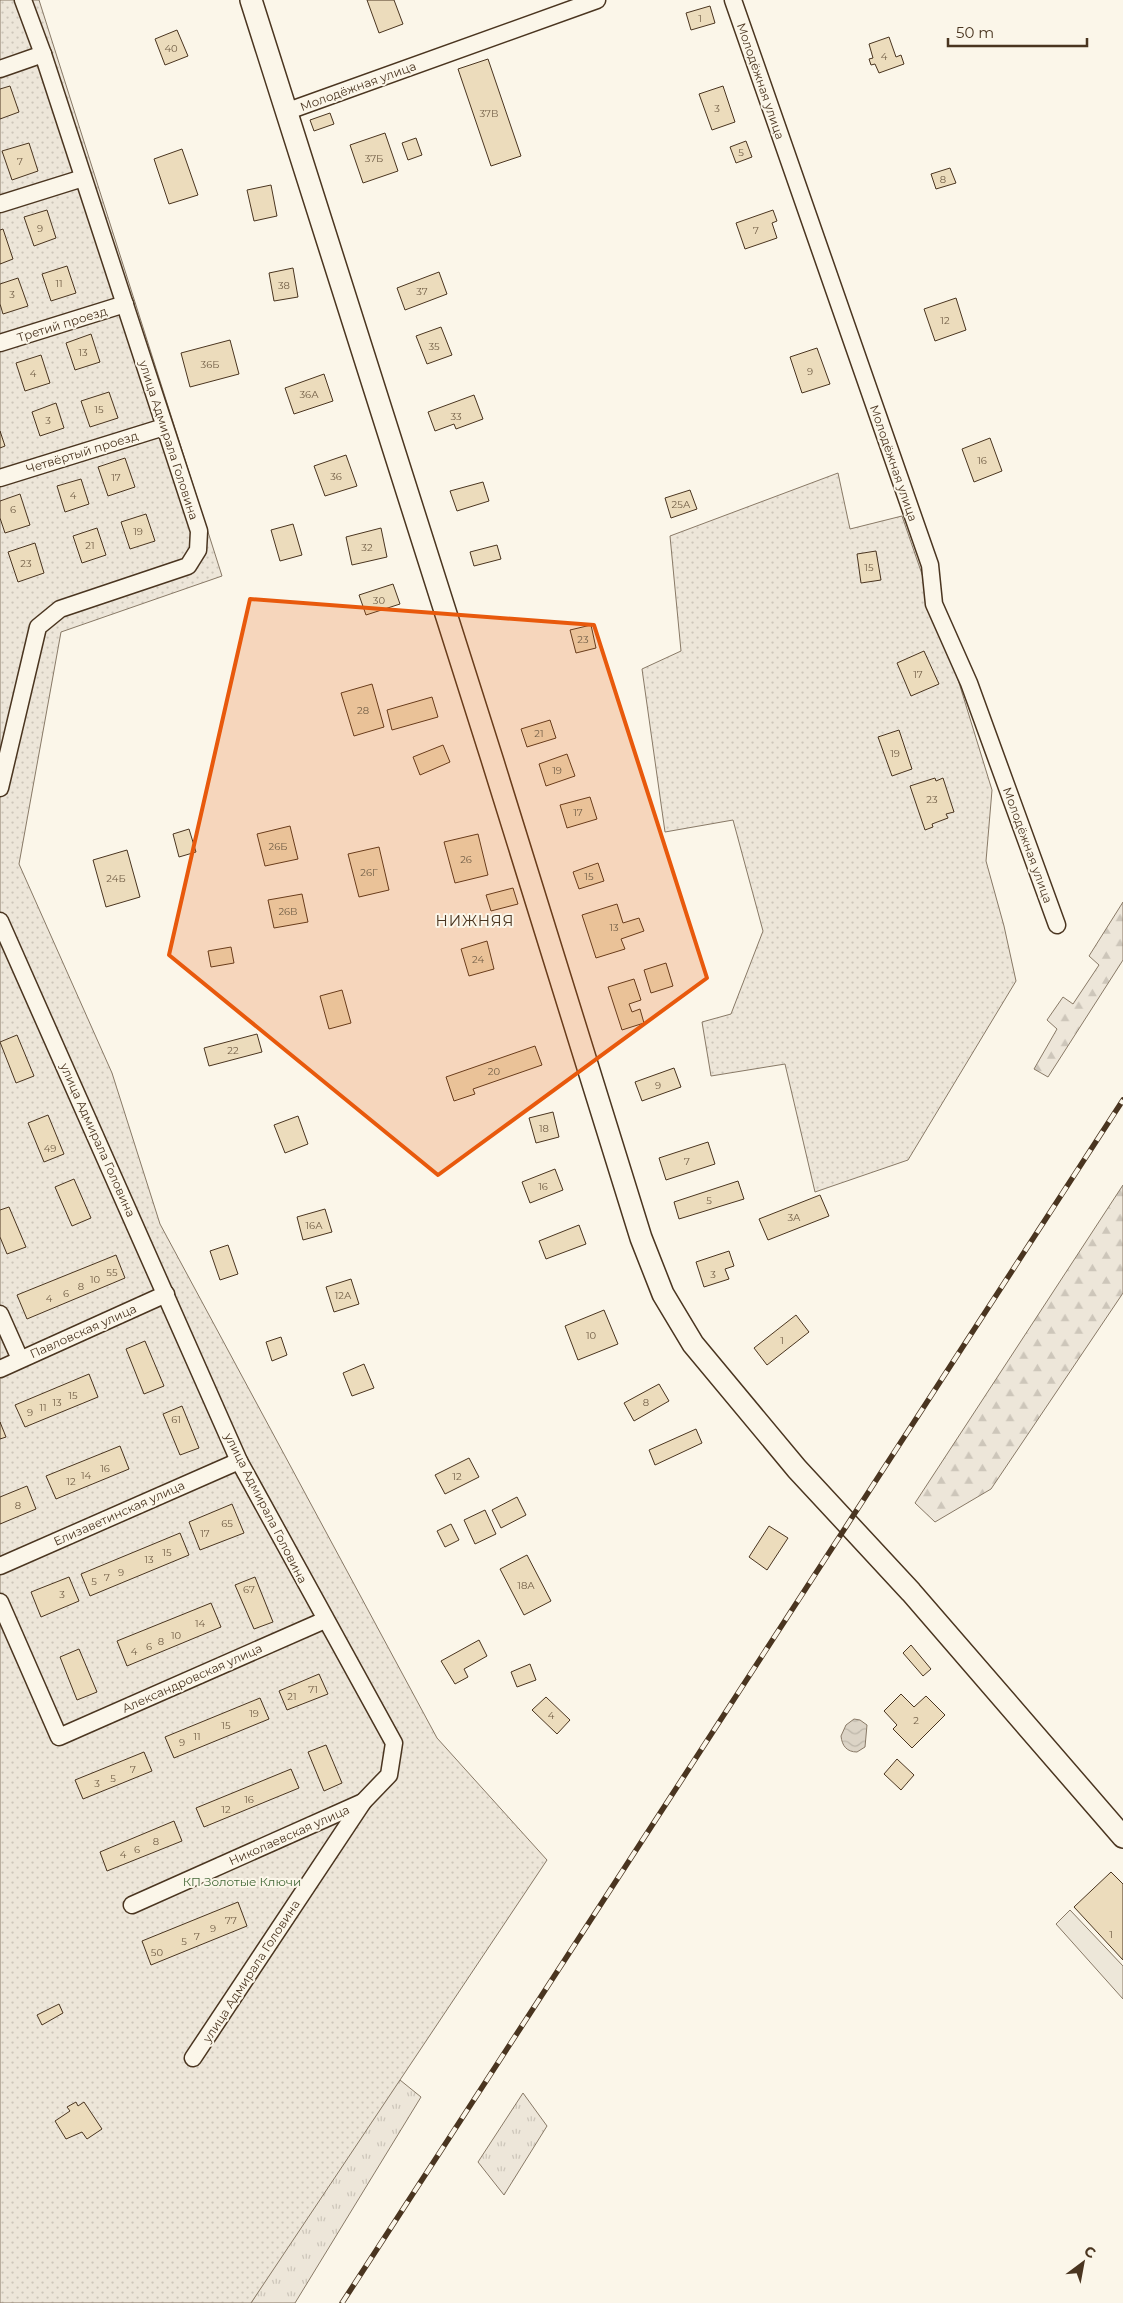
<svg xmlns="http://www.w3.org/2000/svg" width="1123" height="2303" viewBox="0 0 1123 2303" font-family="Montserrat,sans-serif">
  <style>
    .grass { fill: url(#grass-tufts); stroke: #887966 }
    .forest { fill: url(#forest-firs); stroke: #887966 }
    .garden { fill: url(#garden-dots); stroke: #887966 }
    .parking { fill: #ede7d9; stroke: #887966 }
    .water { fill: url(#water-waves); stroke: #887966 }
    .building { fill: #ecdcbc; stroke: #4a3520 }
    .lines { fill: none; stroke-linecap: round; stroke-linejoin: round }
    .minor-casing { stroke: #4a3520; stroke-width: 19 }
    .tertiary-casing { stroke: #4a3520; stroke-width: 24 }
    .minor { stroke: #fbf6e9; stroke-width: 16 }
    .tertiary { stroke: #fbf6e9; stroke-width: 21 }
    .rail-casing { stroke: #4a3520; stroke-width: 5.5 }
    .rail { stroke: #fbf6e9; stroke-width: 4; stroke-dasharray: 11; stroke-linecap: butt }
    .marked { fill: #e8590c; fill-opacity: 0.2; stroke: #e8590c; stroke-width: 4; stroke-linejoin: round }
    .labels { text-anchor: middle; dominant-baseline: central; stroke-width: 4; stroke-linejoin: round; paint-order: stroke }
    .number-label { font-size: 10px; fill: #725f47 }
    .street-label { font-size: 12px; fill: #4a3520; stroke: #fbf6e9 }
    .park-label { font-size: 12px; fill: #436837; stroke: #fbf6e9 }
    .quarter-label { font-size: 15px; letter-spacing: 1px; fill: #4a3520; stroke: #fbf6e9 }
  </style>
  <defs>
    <pattern id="grass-tufts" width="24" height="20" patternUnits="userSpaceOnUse" patternTransform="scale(1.25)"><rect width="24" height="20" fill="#ede6d9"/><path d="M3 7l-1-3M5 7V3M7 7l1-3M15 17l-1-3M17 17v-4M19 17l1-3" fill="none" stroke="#cdc6ba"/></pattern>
    <pattern id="forest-firs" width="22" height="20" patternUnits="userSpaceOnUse" patternTransform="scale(1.25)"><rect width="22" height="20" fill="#ede6d9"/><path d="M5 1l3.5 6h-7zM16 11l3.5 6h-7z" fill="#cdc6ba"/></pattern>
    <pattern id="garden-dots" width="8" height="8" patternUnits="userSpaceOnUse" patternTransform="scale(1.25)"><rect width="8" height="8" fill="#ede6d9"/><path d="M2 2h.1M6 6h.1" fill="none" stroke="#cdc6ba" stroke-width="1.8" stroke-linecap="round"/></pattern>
    <pattern id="water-waves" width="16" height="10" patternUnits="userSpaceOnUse" patternTransform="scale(1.25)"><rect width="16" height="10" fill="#dcd4c6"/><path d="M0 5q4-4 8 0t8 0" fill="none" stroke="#beb7aa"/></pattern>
  </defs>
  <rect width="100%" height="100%" fill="#fbf6e9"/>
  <g class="grass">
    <path d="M400 2080 421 2097 295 2303H251L358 2129Z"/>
    <path d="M523 2093 547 2126 504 2195 478 2162Z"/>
  </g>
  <g class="forest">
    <path d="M1123 902V960L1048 1077 1034 1069 1057 1029 1047 1020 1063 997 1073 1004 1099 965 1089 956Z"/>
    <path d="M1123 1185V1293L991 1489 935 1522 915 1503Z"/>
  </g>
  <g class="garden">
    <path d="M0 0H39L222 576 61 632 19 864 112 1073 160 1224 437 1738 547 1860 251 2303H0Z"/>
    <path d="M838 473 850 529 902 516 956 673 992 790 986 861 1004 926 1016 981 908 1160 815 1192 785 1064 711 1076 702 1022 731 1014 763 931 733 820 665 832 642 669 681 651 670 536Z"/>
  </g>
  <path class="parking" d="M1070 1910 1123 1966V1999L1056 1924Z"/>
  <path class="water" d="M854 1719 860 1720 867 1725 865 1747 857 1752C847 1752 842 1746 841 1736L846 1725Z"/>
  <g class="building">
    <path d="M367 0H394L403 24 379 33Z"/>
    <path d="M710 6 715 23 691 30 686 13Z"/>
    <path d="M177 30 188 56 165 65 155 39Z"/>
    <path d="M889 37 896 57 901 55 904 64 879 73 875 64 871 65 869 59 873 58 869 44Z"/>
    <path d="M488 59 521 156 491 166 458 69Z"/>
    <path d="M10 86 19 112 0 119V89Z"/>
    <path d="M723 86 735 122 712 130 699 94Z"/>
    <path d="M330 113 334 124 314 131 310 120Z"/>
    <path d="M385 133 398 171 363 183 350 145Z"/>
    <path d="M416 138 422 155 408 160 402 143Z"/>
    <path d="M746 141 752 157 736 163 730 147Z"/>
    <path d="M29 143 38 171 12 180 2 151Z"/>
    <path d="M182 149 198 195 169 204 154 159Z"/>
    <path d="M950 168 956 183 936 189 931 174Z"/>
    <path d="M271 185 277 216 254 221 247 190Z"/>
    <path d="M47 210 56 238 34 246 24 217Z"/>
    <path d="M773 210 777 221 772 223 777 238 745 249 736 223Z"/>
    <path d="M3 229 13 259 0 264V230Z"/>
    <path d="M67 266 76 293 51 301 42 274Z"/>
    <path d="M293 268 298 297 274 301 269 273Z"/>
    <path d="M439 272 447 294 405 310 397 288Z"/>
    <path d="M18 278 28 306 3 314 0 304V284Z"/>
    <path d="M956 298 966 330 935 341 924 309Z"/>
    <path d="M441 327 452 355 427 364 416 336Z"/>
    <path d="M91 334 100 362 75 370 66 343Z"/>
    <path d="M230 340 239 374 190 387 181 353Z"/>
    <path d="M817 348 830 384 802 393 790 357Z"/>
    <path d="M41 355 50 383 25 391 16 363Z"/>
    <path d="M324 374 333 401 294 414 285 388Z"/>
    <path d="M109 392 118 418 90 427 81 401Z"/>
    <path d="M474 395 483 419 456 429 454 424 435 431 428 412Z"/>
    <path d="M56 403 64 428 40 436 32 412Z"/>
    <path d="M0 431 5 446 0 448Z"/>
    <path d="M990 438 1002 471 974 482 962 449Z"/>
    <path d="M346 455 357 486 325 496 314 466Z"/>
    <path d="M125 458 135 487 108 496 98 467Z"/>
    <path d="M81 479 89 504 65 512 57 486Z"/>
    <path d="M483 482 489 501 457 511 450 491Z"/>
    <path d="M690 490 697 509 671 518 665 498Z"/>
    <path d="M20 494 30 525 5 533 0 518V501Z"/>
    <path d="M146 514 155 541 130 549 121 522Z"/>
    <path d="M293 524 302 555 280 561 271 530Z"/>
    <path d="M97 528 106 555 82 563 73 536Z"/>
    <path d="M381 528 387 557 352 565 346 537Z"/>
    <path d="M35 543 44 573 18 582 8 552Z"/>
    <path d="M497 545 501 559 474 566 470 552Z"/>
    <path d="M876 551 881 580 861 583 857 554Z"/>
    <path d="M393 584 400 604 366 615 359 595Z"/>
    <path d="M591 625 596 648 576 653 570 630Z"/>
    <path d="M924 651 939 684 911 696 897 663Z"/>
    <path d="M372 684 384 727 354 736 341 693Z"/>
    <path d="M432 697 438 717 392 730 387 710Z"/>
    <path d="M550 720 556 738 527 747 521 729Z"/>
    <path d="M899 730 912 769 892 776 878 737Z"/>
    <path d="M443 745 450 762 420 775 413 757Z"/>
    <path d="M567 754 575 776 546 786 539 764Z"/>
    <path d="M935 778 936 781 943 778 954 812 946 814 948 818 932 824 933 827 925 830 910 786Z"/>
    <path d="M590 797 597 819 567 828 560 805Z"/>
    <path d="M290 826 298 859 265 866 257 834Z"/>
    <path d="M189 829 196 852 179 857 173 834Z"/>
    <path d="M478 834 488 875 455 883 444 842Z"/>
    <path d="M379 847 389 890 359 897 348 854Z"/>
    <path d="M127 850 140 897 106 907 93 860Z"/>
    <path d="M598 863 604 881 579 889 573 872Z"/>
    <path d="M513 888 518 904 491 911 486 895Z"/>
    <path d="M302 894 308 922 274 928 268 900Z"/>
    <path d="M617 904 623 923 639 918 644 931 621 939 625 949 596 958 582 915Z"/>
    <path d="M487 941 494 969 469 976 461 949Z"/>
    <path d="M231 947 234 963 211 967 208 951Z"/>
    <path d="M666 963 673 986 651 993 644 970Z"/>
    <path d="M634 979 641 1000 629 1004 632 1012 640 1009 644 1023 622 1030 608 987Z"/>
    <path d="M342 990 351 1023 329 1029 320 996Z"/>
    <path d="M257 1034 262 1052 209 1066 204 1048Z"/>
    <path d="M17 1035 34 1076 16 1083 0 1042Z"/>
    <path d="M535 1046 542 1065 473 1089 475 1094 454 1101 446 1077Z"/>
    <path d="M674 1068 681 1087 642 1101 635 1082Z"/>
    <path d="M553 1112 559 1137 536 1143 529 1118Z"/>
    <path d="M48 1115 64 1154 44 1162 28 1123Z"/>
    <path d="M298 1116 308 1144 285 1153 274 1125Z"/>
    <path d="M708 1142 715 1164 666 1180 659 1158Z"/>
    <path d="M555 1169 563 1190 530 1203 522 1182Z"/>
    <path d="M74 1179 91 1218 72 1226 55 1187Z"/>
    <path d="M738 1181 744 1199 679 1219 674 1202Z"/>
    <path d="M820 1195 829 1216 768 1240 759 1219Z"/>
    <path d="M9 1207 26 1247 7 1254 0 1237V1210Z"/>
    <path d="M325 1209 332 1232 303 1240 297 1217Z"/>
    <path d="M579 1225 586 1244 546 1259 539 1241Z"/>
    <path d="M228 1245 238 1274 220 1280 210 1251Z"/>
    <path d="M729 1251 734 1266 725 1269 729 1279 704 1287 696 1262Z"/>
    <path d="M116 1255 125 1278 27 1319 17 1295Z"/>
    <path d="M351 1279 359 1304 334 1312 326 1287Z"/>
    <path d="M604 1310 618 1344 578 1360 565 1326Z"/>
    <path d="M796 1315 809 1332 767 1365 754 1348Z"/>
    <path d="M281 1337 287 1355 272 1361 266 1342Z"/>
    <path d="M145 1341 164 1386 144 1394 126 1349Z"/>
    <path d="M364 1364 374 1388 352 1396 343 1373Z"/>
    <path d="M89 1374 98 1397 25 1427 15 1405Z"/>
    <path d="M659 1384 669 1401 634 1421 624 1403Z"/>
    <path d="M182 1406 199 1448 180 1455 163 1414Z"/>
    <path d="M0 1422 6 1437 0 1439Z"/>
    <path d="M696 1429 702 1443 655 1465 649 1450Z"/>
    <path d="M120 1446 129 1469 56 1499 46 1476Z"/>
    <path d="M469 1458 479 1477 445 1494 435 1475Z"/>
    <path d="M27 1486 36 1509 0 1524V1497Z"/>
    <path d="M517 1497 526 1515 501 1528 492 1510Z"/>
    <path d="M232 1504 244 1533 200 1550 189 1522Z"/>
    <path d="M485 1510 496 1534 475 1544 464 1520Z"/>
    <path d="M451 1524 459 1540 445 1547 437 1531Z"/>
    <path d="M769 1526 788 1538 767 1570 749 1557Z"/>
    <path d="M180 1533 189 1555 90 1596 81 1574Z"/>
    <path d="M527 1555 551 1601 524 1615 500 1569Z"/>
    <path d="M69 1577 79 1601 41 1617 31 1592Z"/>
    <path d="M255 1577 273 1622 254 1629 235 1585Z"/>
    <path d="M211 1603 221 1627 127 1666 117 1641Z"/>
    <path d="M479 1640 487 1656 464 1669 468 1677 455 1684 441 1661Z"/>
    <path d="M911 1645 931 1669 923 1676 903 1653Z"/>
    <path d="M79 1649 97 1692 77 1700 60 1657Z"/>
    <path d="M530 1664 536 1680 517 1687 511 1672Z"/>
    <path d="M319 1674 328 1694 287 1710 279 1691Z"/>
    <path d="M901 1694 914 1707 926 1696 945 1715 912 1748 893 1729 897 1725 884 1711Z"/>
    <path d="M546 1697 570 1720 557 1734 532 1710Z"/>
    <path d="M260 1698 269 1719 174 1758 165 1737Z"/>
    <path d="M326 1745 342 1783 324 1791 308 1752Z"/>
    <path d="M144 1752 152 1771 83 1799 75 1780Z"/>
    <path d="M897 1759 914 1775 901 1790 884 1774Z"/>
    <path d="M291 1769 299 1788 204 1827 196 1808Z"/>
    <path d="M174 1821 182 1841 107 1871 100 1852Z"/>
    <path d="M1111 1872 1123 1884V1960L1074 1907Z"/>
    <path d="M238 1902 247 1926 151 1965 142 1941Z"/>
    <path d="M59 2004 63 2013 42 2025 37 2015Z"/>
    <path d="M76 2102 78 2106 84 2102 102 2129 87 2139 82 2132 66 2139 55 2121 70 2111 67 2107Z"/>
  </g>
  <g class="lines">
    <defs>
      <g id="minor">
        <path d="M733 0 930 565 934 604 969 683 1057 925"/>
        <path d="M0 69 43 54"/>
        <path d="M288 111 597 0"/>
        <path d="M0 204 83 178"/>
        <path d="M0 343 125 304"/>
        <path d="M0 478 164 427"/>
        <path d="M0 788 38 627 60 609 188 566 198 550 199 531 43 54 23 0"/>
        <path d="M0 921 239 1461 394 1743 389 1775 363 1802 193 2058"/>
        <path d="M0 1314 20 1359"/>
        <path d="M0 1369 166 1294"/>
        <path d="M0 1566 239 1461"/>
        <path d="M0 1602 59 1737 325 1620"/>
        <path d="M132 1905 363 1802"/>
      </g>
      <path id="tertiary" d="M251 0 493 762 641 1238 663 1294 693 1344 797 1469 911 1592 1123 1837"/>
    </defs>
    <use href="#minor" class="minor-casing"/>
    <use href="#tertiary" class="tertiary-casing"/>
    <use href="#minor" class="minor"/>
    <use href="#tertiary" class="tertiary"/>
    <defs>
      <path id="rail" d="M342 2303 1123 1100"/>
    </defs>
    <use href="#rail" class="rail-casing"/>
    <use href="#rail" class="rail"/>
  </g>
  <path class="marked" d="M250 599 594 625 707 978 438 1175 169 955Z"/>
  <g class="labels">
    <g class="number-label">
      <text x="700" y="18">1</text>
      <text x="171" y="48">40</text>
      <text x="884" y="56">4</text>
      <text x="717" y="108">3</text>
      <text x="489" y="113">37В</text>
      <text x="741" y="152">5</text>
      <text x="374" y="158">37Б</text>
      <text x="20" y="161">7</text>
      <text x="943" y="179">8</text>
      <text x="40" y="228">9</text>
      <text x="756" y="230">7</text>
      <text x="59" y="283">11</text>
      <text x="284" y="285">38</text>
      <text x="422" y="291">37</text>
      <text x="12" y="294">3</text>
      <text x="945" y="320">12</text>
      <text x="434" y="346">35</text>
      <text x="83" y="352">13</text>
      <text x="210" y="364">36Б</text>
      <text x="810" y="371">9</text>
      <text x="33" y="373">4</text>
      <text x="309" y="394">36А</text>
      <text x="99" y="409">15</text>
      <text x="456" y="416">33</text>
      <text x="48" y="420">3</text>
      <text x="982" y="460">16</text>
      <text x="336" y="476">36</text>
      <text x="116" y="477">17</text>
      <text x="73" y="495">4</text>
      <text x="681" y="504">25А</text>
      <text x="13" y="509">6</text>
      <text x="138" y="531">19</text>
      <text x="90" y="545">21</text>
      <text x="367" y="547">32</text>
      <text x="26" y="563">23</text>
      <text x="869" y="567">15</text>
      <text x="379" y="600">30</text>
      <text x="583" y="639">23</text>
      <text x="918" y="674">17</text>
      <text x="363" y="710">28</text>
      <text x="539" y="733">21</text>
      <text x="895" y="753">19</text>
      <text x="557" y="770">19</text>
      <text x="932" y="799">23</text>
      <text x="578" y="812">17</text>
      <text x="278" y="846">26Б</text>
      <text x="466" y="859">26</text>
      <text x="369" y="872">26Г</text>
      <text x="589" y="876">15</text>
      <text x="116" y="878">24Б</text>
      <text x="288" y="911">26В</text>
      <text x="614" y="927">13</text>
      <text x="478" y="959">24</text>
      <text x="233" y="1050">22</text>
      <text x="494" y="1071">20</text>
      <text x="658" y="1085">9</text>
      <text x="544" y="1128">18</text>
      <text x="50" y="1148">49</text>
      <text x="687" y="1161">7</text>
      <text x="543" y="1186">16</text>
      <text x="709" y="1200">5</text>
      <text x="794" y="1217">3А</text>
      <text x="314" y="1225">16А</text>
      <text x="112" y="1272">55</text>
      <text x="713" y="1274">3</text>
      <text x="95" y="1279">10</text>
      <text x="81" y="1286">8</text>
      <text x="66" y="1293">6</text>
      <text x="343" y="1295">12А</text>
      <text x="49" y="1298">4</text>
      <text x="591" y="1335">10</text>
      <text x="782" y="1340">1</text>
      <text x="73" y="1395">15</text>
      <text x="57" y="1402">13</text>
      <text x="646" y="1402">8</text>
      <text x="43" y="1407">11</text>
      <text x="30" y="1412">9</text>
      <text x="176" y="1419">61</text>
      <text x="105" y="1468">16</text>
      <text x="86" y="1475">14</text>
      <text x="457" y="1476">12</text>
      <text x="71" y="1481">12</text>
      <text x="18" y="1505">8</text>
      <text x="227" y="1523">65</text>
      <text x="205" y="1533">17</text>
      <text x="167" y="1552">15</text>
      <text x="149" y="1559">13</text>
      <text x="121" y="1572">9</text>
      <text x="107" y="1577">7</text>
      <text x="94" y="1581">5</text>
      <text x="526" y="1585">18А</text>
      <text x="249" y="1589">67</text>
      <text x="62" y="1594">3</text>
      <text x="200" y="1623">14</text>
      <text x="176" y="1635">10</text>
      <text x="161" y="1641">8</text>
      <text x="149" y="1646">6</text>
      <text x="134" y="1651">4</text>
      <text x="313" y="1689">71</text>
      <text x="292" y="1696">21</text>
      <text x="254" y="1713">19</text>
      <text x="551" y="1715">4</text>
      <text x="916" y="1720">2</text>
      <text x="226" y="1725">15</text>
      <text x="197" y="1736">11</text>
      <text x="182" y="1742">9</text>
      <text x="133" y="1769">7</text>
      <text x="113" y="1778">5</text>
      <text x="97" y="1783">3</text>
      <text x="249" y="1799">16</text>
      <text x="226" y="1809">12</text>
      <text x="156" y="1841">8</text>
      <text x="137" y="1849">6</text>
      <text x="123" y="1854">4</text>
      <text x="231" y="1920">77</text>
      <text x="213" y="1928">9</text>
      <text x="1111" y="1934">1</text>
      <text x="197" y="1936">7</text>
      <text x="184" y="1941">5</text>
      <text x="157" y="1952">50</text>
    </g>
    <g class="street-label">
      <text transform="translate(761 81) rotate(71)">Молодёжная улица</text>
      <text transform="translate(358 86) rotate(-20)">Молодёжная улица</text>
      <text transform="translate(62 324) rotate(-17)">Третий проезд</text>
      <text transform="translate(169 440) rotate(72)">улица Адмирала Головина</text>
      <text transform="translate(82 452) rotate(-17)">Четвёртый проезд</text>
      <text transform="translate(894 463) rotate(71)">Молодёжная улица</text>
      <text transform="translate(1028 845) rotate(70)">Молодёжная улица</text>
      <text transform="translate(98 1140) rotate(66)">улица Адмирала Головина</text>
      <text transform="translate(83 1331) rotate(-24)">Павловская улица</text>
      <text transform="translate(266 1508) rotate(63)">улица Адмирала Головина</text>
      <text transform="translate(119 1513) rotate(-24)">Елизаветинская улица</text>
      <text transform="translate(192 1678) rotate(-24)">Александровская улица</text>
      <text transform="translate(289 1835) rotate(-24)">Николаевская улица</text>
      <text transform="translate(251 1971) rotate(-57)">улица Адмирала Головина</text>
    </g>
    <g class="park-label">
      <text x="242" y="1881">КП Золотые Ключи</text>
    </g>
    <g class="quarter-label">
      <text x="475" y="920">НИЖНЯЯ</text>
    </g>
  </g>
  <g transform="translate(1083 2263) rotate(32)" stroke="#fbf6e9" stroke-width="4" paint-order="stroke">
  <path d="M0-4L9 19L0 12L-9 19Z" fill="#4a3520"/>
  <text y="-8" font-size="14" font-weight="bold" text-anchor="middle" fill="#4a3520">С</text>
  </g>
  <path d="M948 38v8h139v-8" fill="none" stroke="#4a3520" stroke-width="2.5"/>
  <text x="956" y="38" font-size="15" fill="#4a3520" stroke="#fbf6e9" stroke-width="4" paint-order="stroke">50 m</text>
</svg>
